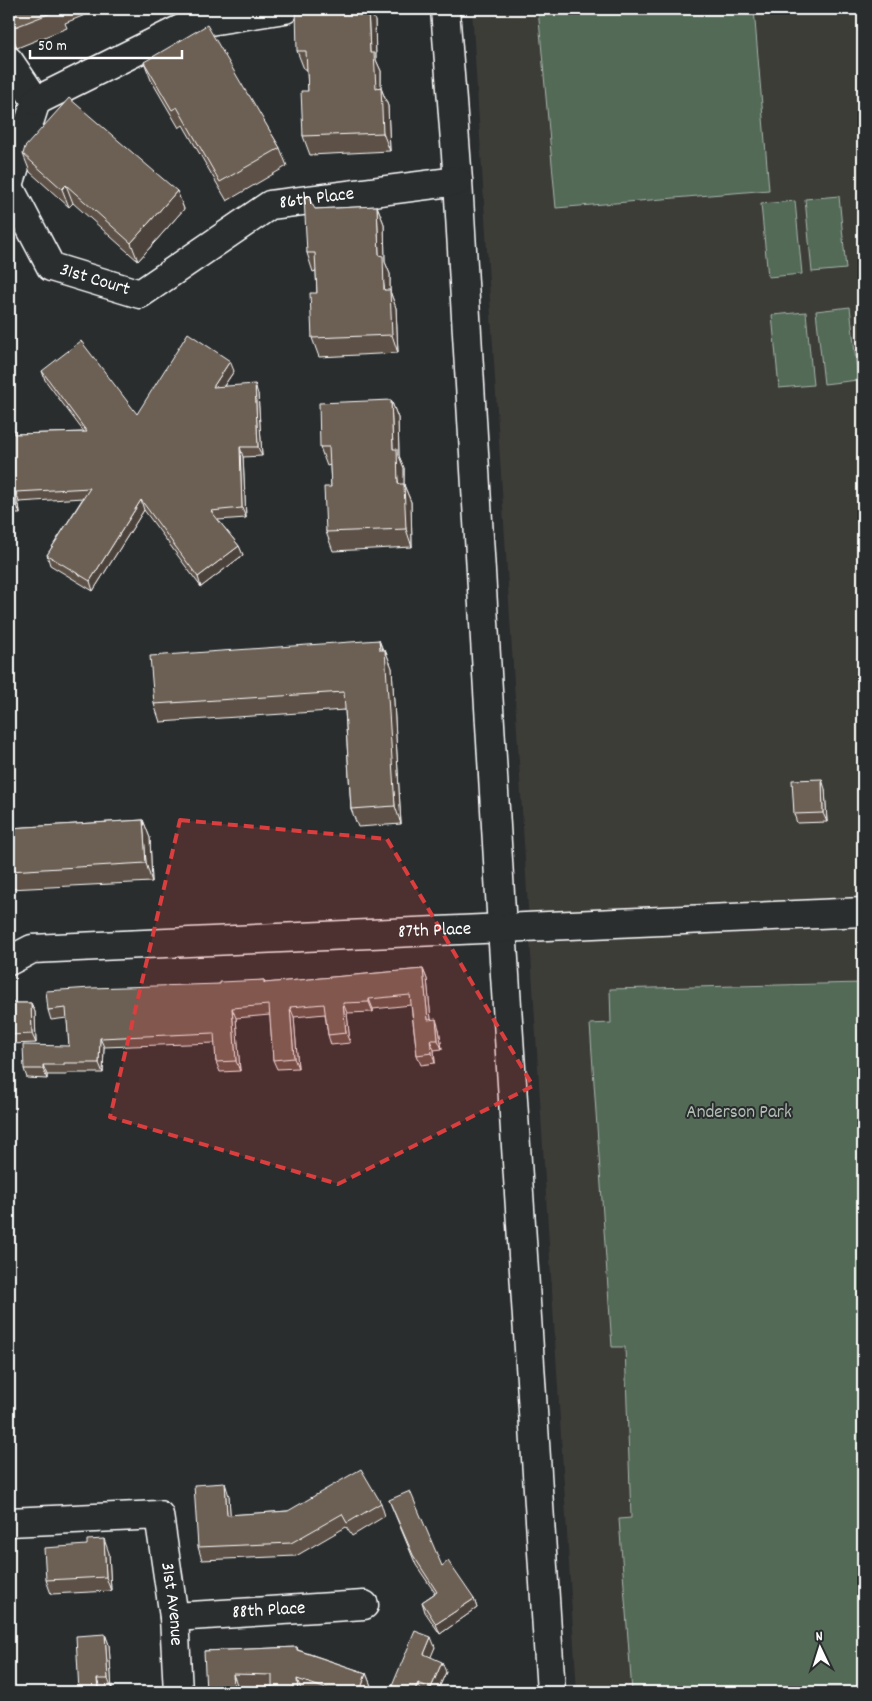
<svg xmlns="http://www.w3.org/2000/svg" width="872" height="1701" viewBox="0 0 872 1701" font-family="Dekko,sans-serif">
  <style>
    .built { fill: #3e3c39 }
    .green { fill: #526a57; stroke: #a8b4ab }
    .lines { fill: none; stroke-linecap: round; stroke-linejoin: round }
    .minor-casing { stroke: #fff; stroke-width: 31 }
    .minor { stroke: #2a2d2e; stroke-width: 28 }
    .wall { fill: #5d5147; stroke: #fff }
    .shaded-wall { fill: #4c423a; stroke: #fff }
    .building { fill: #6c5e53; stroke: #fff }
    .marked { fill: #da3e3e; fill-opacity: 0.2; stroke: #da3e3e; stroke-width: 4; stroke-dasharray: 10 6; stroke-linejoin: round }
    .labels { text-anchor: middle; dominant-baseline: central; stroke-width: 4; stroke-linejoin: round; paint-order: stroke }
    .street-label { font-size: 19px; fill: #fff; stroke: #2a2d2e }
    .park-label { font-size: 19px; fill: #b1bcb3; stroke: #2a2d2e }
  </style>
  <rect width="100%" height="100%" fill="#2a2d2e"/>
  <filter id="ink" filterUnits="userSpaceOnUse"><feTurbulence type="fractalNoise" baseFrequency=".02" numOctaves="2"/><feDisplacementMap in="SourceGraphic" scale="10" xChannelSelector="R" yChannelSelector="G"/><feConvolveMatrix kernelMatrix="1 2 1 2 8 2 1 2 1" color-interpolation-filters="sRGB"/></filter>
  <g filter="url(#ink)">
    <path class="built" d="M472 9H863V1692H577Z"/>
    <g class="green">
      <path d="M538 9H754L769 190 556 208Z"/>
      <path d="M839 196 846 269 812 272 805 199Z"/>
      <path d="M795 201 802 274 768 277 761 204Z"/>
      <path d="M850 307 858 380 824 384 816 311Z"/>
      <path d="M806 312 813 385 779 388 772 315Z"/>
      <path d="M863 983V1692H632L619 1519 631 1518 625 1347H612L590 1024 611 1023 610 989Z"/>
    </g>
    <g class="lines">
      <defs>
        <g id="minor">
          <path d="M445 9 458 181 502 928 551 1692"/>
          <path d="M9 61 36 101 9 185"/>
          <path d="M36 101 191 24 285 9"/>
          <path id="s1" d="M9 187 51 267 140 294 270 205 458 181"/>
          <path id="s2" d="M9 961 32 949 863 912"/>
          <path id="s3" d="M9 1522 159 1515 174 1617 178 1692"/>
          <path id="s4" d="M174 1617 364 1605"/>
        </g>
      </defs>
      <use href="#minor" class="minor-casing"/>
      <use href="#minor" class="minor"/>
    </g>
    <g class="wall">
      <path d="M9 9H100L65 23 67 28 17 48 9 28Z"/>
      <path d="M375 21 376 60 381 71V88L388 106 390 151 310 155 303 136 308 91 307 69H304L297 51Z"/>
      <path d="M144 62 248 95 280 148 287 166 227 201 183 125 179 128 151 80Z"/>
      <path d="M23 154 177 191 184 209 138 261 73 203 69 207 30 172Z"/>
      <path d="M377 206 384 224 385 262 390 274V291L396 308 398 353 319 357 312 338 317 293 316 271 313 272 307 253 315 209Z"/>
      <path d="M42 371 137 414 234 371 224 386 258 394 262 456 243 457 246 518 218 520 239 546 243 555 201 587 144 510 93 591 50 565 47 555 83 498 19 502 20 514H9V431L15 434 84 432 45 380Z"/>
      <path d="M391 400 398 418 399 456 404 468V485L411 502 412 547 333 551 326 532 331 487 330 465 327 466 320 447Z"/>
      <path d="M379 640 383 650H385L392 668 401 824 358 827 351 809 345 710 160 722 154 704Z"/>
      <path d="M825 789 827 822 797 823 794 814Z"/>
      <path d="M143 820 150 838 152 882 9 889V828Z"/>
      <path d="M423 969 427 979 431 1020 439 1029 442 1049 434 1050 435 1063 421 1065 417 1055 411 1005 373 1009V1012L347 1013 350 1043 331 1045 328 1035 325 1014 294 1017 298 1068 277 1069 273 1060 270 1015 236 1018 240 1071 220 1072 216 1062 215 1043 104 1047 103 1073H67V1075H47V1079L27 1078 24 1069 69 1046 67 1018 51 1020 48 1010 220 984 264 980 265 983Z"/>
      <path d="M9 1003H31L35 1012 36 1043 9 1044Z"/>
      <path d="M229 1496 230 1515 288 1511 381 1503 385 1516 352 1536 346 1527 296 1556 202 1560 198 1547Z"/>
      <path d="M389 1500 442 1566 474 1599 477 1608 440 1634 425 1612 422 1602 435 1593 416 1565Z"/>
      <path d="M109 1553 111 1591 51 1594 46 1580Z"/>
      <path d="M105 1634 109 1645 112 1690 101 1691V1692H79Z"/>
      <path d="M297 1647 298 1650 366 1673 371 1686 369 1692H303L272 1687H238L204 1651Z"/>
      <path d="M435 1647 430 1657 446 1672 437 1692H394L392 1686Z"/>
    </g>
    <g class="shaded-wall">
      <path d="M368 9H370L375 21 376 60 381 71V88L388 106 390 151 383 133 370 53Z"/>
      <path d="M66 185 73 203 69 207 62 189Z"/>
      <path d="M177 191 184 209 138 261 131 243Z"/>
      <path d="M377 206 384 224 385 262 390 274V291L396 308 398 353 392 335 379 255Z"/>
      <path d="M230 361 234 371 217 396 213 387Z"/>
      <path d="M255 384 258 394 262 456 258 447Z"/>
      <path d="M391 400 398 418 399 456 404 468V485L411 502 412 547 406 529 393 449Z"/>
      <path d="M240 447 243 457 246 518 242 508Z"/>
      <path d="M16 492 19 502 20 514 17 505Z"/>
      <path d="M141 500 144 510 93 591 90 581Z"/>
      <path d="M239 546 243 555 201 587 198 577Z"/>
      <path d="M379 640 385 657V650L392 668 401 824 395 806Z"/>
      <path d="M822 779 825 789 827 822 823 813Z"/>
      <path d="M143 820 150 838 152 882 146 863Z"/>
      <path d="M423 969 427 979 432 1030 428 1020Z"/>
      <path d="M369 999 373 1009V1012L369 1002Z"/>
      <path d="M31 1003 35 1012 36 1043 32 1034Z"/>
      <path d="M343 1003 347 1013 350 1043 346 1033Z"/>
      <path d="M290 1007 294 1017 298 1068 294 1058Z"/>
      <path d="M232 1008 236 1018 240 1071 236 1061Z"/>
      <path d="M436 1019 439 1029 442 1049 438 1040Z"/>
      <path d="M100 1038 104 1047 103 1073 99 1063Z"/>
      <path d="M430 1040 434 1050 435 1063 432 1053Z"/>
      <path d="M43 1065 47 1075V1079L43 1069Z"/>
      <path d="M225 1483 229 1496 231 1528 227 1515Z"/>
      <path d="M104 1539 109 1553 111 1591 106 1577Z"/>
      <path d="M474 1599 477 1608 440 1634 436 1624Z"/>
      <path d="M105 1634 109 1645 112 1690 108 1679Z"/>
      <path d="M431 1637 435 1647 428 1664 424 1654Z"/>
      <path d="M442 1662 446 1672 437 1692H433L431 1688Z"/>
      <path d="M366 1673 371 1686 369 1692H360Z"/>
      <path d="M233 1674 238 1687V1692H234Z"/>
      <path d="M97 1679 101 1691V1692H98Z"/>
      <path d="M297 1679 302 1692H298Z"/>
      <path d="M418 1683 421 1692H414Z"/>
    </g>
    <g class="building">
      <path d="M9 9H61L10 29 9 26Z"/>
      <path d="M296 9H368L370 53H374L376 88 381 87 383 133 303 136 301 91H308L306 51H297Z"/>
      <path d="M207 25 248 95H249L280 148 220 182 177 107 172 110 144 62Z"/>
      <path d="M69 98 177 191 131 243 66 185 62 189 23 154 25 147Z"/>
      <path d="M304 197H308L315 209 377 206 379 255 383 256 384 290H390L392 335 312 338 310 293H317L315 253H307Z"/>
      <path d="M188 333 230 361 213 387 255 384 258 447H240L242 508 211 511 239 546 198 577 141 500 90 581 47 555 90 488 16 492 17 505H9V431L14 430V434L87 432 42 371 81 341 137 414Z"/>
      <path d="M391 400 393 449H397L398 484H404L406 529 326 532 324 487H331L329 447H320L319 403Z"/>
      <path d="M379 640 380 650H385L395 806 351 809 344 692 154 704 150 656Z"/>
      <path d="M822 779 823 813 794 814 792 780Z"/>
      <path d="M143 820 146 863 9 871V828Z"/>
      <path d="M423 969 428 1020 436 1019 438 1040H430L432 1053 417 1055 410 995 369 999V1002L343 1003 346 1033 328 1035 324 1004 290 1007 294 1058 273 1060 269 1005 232 1008 236 1061 216 1062 214 1033 100 1038 99 1063H64V1065H43V1069H24L23 1045 69 1046 66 1008 48 1010 46 991 91 988 220 984V982L264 980V983Z"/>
      <path d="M9 1003H31L32 1034 9 1035Z"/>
      <path d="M361 1469 381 1503 347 1523 342 1514 291 1543 198 1547 194 1485 225 1483 227 1515 288 1511Z"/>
      <path d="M410 1491 442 1566 448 1561 474 1599 436 1624 422 1602 437 1592 413 1555 389 1500Z"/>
      <path d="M104 1539 106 1577 46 1580 44 1548 87 1545V1540Z"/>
      <path d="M415 1631 431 1637 424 1654 442 1662 431 1688 418 1683 414 1692H407L392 1686Z"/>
      <path d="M105 1634 108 1679H97L98 1692H79L76 1636Z"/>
      <path d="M297 1647V1650L366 1673 360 1692H333V1691L297 1679 298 1692H272V1675L233 1674 234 1692H206L204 1651Z"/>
    </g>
  </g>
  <path class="marked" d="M180 820 387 839 533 1086 338 1184 110 1117Z"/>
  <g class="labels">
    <g class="street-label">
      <text stroke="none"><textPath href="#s1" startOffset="388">86th Place</textPath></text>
      <text stroke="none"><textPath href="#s1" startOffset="136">31st Court</textPath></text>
      <text stroke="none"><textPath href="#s2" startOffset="429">87th Place</textPath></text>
      <text stroke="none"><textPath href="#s3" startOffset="240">31st Avenue</textPath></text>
      <text stroke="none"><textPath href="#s4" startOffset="95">88th Place</textPath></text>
    </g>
    <g class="park-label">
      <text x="739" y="1113">Anderson Park</text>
    </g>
  </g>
  <rect width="872" height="1701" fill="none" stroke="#2a2d2e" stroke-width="30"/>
  <rect x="15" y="15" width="842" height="1671" fill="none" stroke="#fff" stroke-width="2" filter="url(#ink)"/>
  <g transform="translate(820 1648) rotate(356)" stroke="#2a2d2e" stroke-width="4" paint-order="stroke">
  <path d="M0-4L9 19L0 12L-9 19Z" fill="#ffffff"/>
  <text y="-8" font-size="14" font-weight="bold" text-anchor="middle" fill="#ffffff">N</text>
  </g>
  <path d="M30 50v8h152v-8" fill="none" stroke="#ffffff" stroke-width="2.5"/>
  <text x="38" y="50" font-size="15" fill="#ffffff" stroke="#2a2d2e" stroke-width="4" paint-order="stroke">50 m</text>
</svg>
